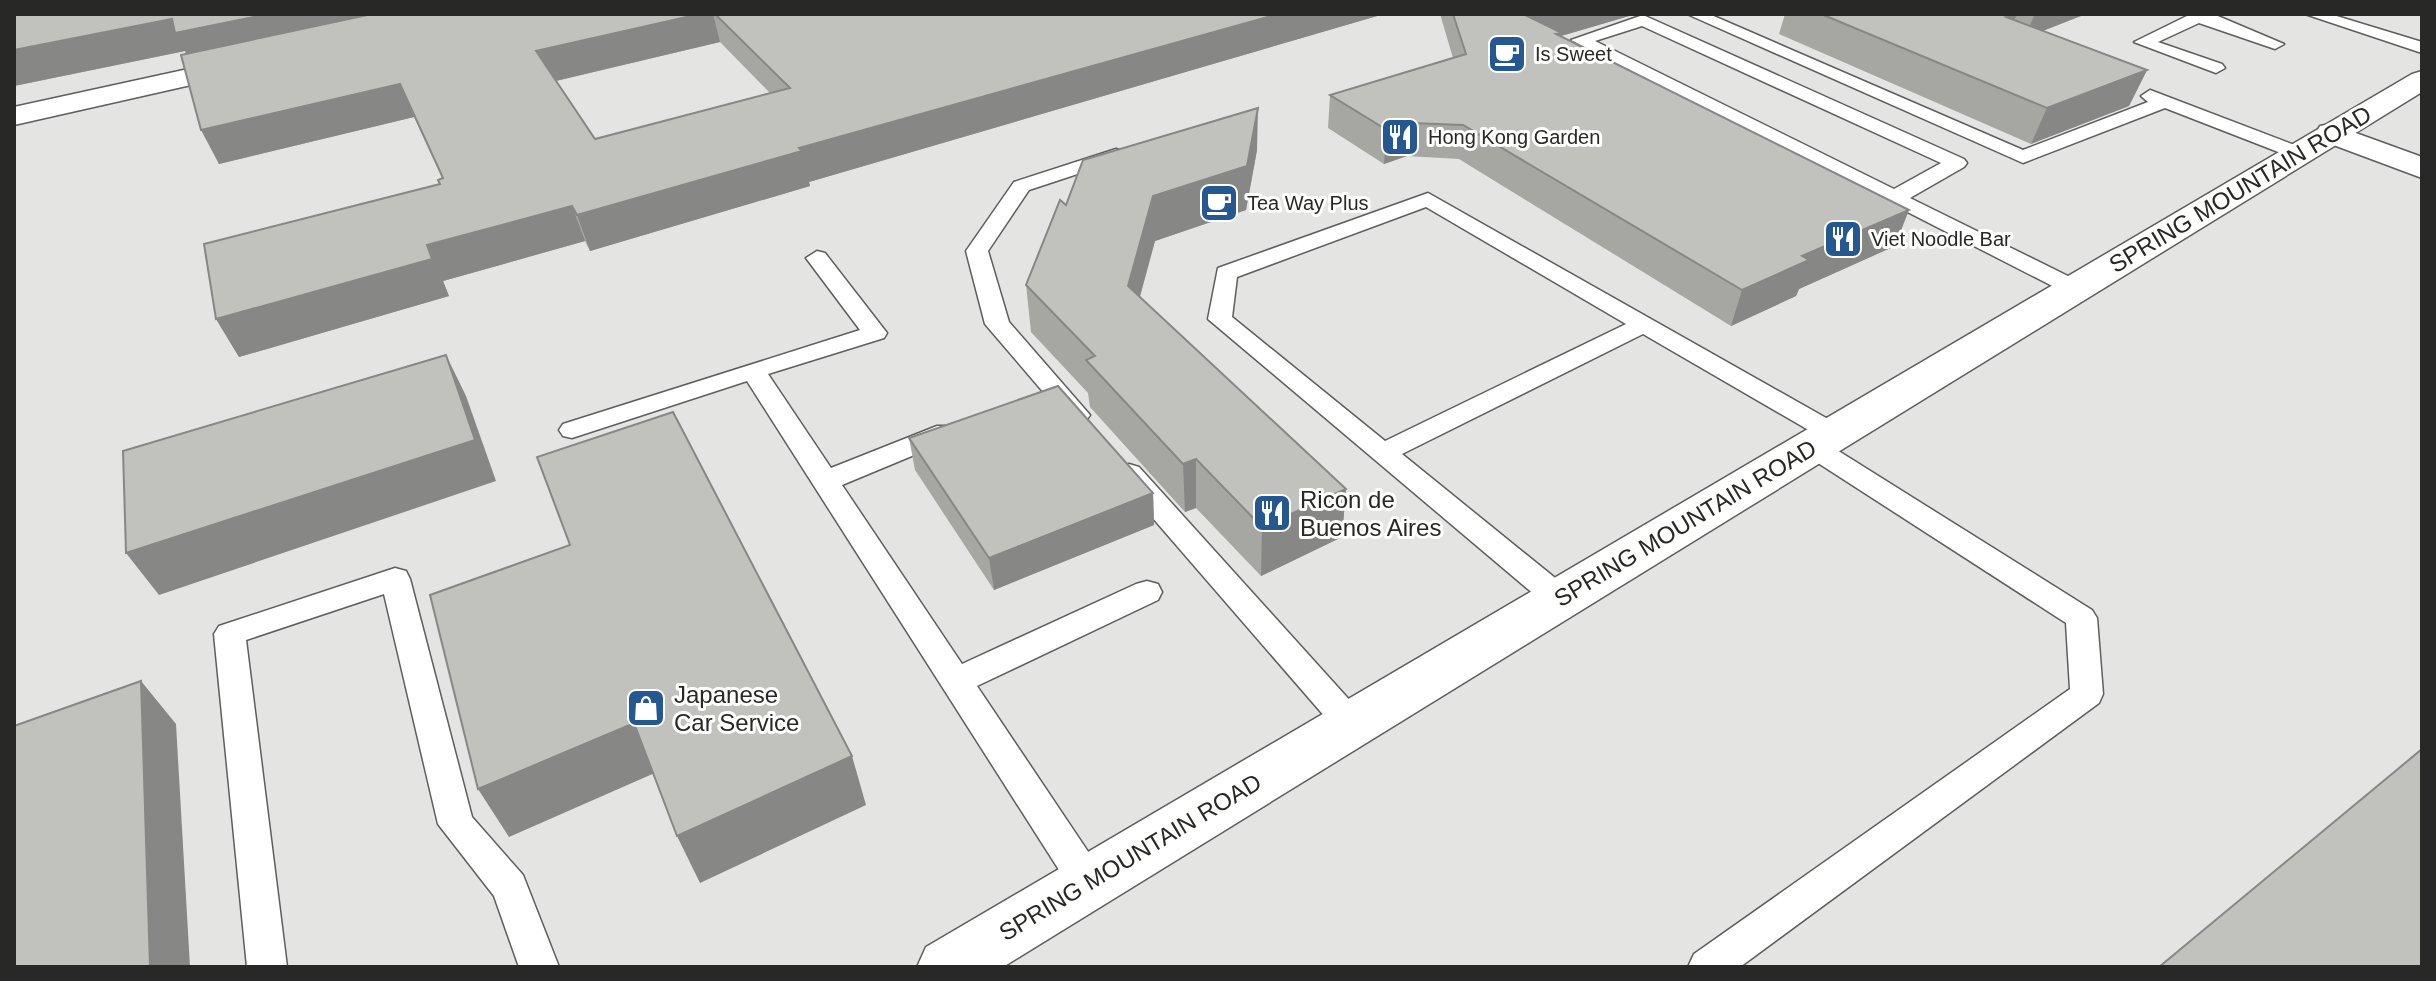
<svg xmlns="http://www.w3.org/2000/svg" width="2436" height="981" viewBox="0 0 2436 981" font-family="Arial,sans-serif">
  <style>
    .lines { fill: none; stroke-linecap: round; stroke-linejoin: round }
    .service-casing { stroke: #5e5e5c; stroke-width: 3 }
    .minor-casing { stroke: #5e5e5c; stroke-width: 3 }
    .secondary-casing { stroke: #5e5e5c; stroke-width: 3 }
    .service { fill: #fff; fill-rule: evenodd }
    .minor { fill: #fff; fill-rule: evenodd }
    .secondary { fill: #fff; fill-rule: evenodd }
    .wall { fill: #a6a6a3; fill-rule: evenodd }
    .shaded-wall { fill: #878785 }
    .building { fill: #c1c1be; stroke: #878785; stroke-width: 2 }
    .labels { text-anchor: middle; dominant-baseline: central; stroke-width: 6; stroke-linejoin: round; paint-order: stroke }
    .far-poi-label { font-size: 20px; fill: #282827; stroke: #fffffe; text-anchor: start }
    .street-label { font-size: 24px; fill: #282827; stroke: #fffffe }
    .poi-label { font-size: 24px; fill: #282827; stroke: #fffffe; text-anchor: start }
  </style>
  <rect width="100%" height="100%" fill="#e4e5e2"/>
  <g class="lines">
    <defs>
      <g id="service">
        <path d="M1687 14H1709L2023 150 2148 102 2141 96 2150 90 2305 149 2308 153 2305 157H2291L2165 108 2023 163Z"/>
        <path d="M2191 14H2213L2284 44 2275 49 2199 23 2158 42 2222 64 2225 68 2216 73 2134 42Z"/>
        <path d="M2305 14H2330L2422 42V53Z"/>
        <path d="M1643 15 1964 159 1967 163 1964 167 1910 198 2082 283 2086 288 2074 295 2066 293 1571 40ZM1642 26 1941 163 1894 189 1595 41Z"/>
        <path d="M1116 149 1123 151 1126 155 1123 159 1029 190 988 251 1009 322 1090 415 1086 421H1068L985 324 966 251 1014 182Z"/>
        <path d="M1428 193 1842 427 1846 433 1842 439H1824L1643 334 1402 454 1570 590 1574 598 1570 606 1559 609 1548 606 1208 319 1218 268ZM1426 207 1626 324 1385 441 1232 317 1237 277Z"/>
        <path d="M817 251 825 253 887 333 884 338 768 374 831 468 937 426H955L959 432 955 438 842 485 962 664 1136 584 1147 581 1158 584 1162 592 1158 600 977 686 1101 871 1107 883 1101 895 1088 900 1075 895 747 381 572 438 563 436 559 430 563 424 860 330 806 258Z"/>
        <path d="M1811 437 1821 440 2092 610 2097 618 2103 694 2099 703 1740 967H1688L1694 954 2070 689 2066 623 1801 452 1798 446 1801 440Z"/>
        <path d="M1129 464 1139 467 1363 715 1368 724 1363 733 1351 737 1339 733 1119 479 1115 473 1119 467Z"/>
        <path d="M395 568 406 571 410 579 472 817 523 875 559 967H519L494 896 438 824 384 594 246 640 287 967H247L214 634 219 626Z"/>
      </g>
      <g id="minor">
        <path d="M243 57 253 59 257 65 253 71 14 125V107Z"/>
        <path d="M2331 124 2422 157V178L2320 140 2316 133 2320 126Z"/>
      </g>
      <path id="secondary" d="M2422 71V92L1003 967H917L926 947 2412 74Z"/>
    </defs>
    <use href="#service" class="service-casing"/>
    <use href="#minor" class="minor-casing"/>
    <use href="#secondary" class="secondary-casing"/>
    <use href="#service" class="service"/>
    <use href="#minor" class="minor"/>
    <use href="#secondary" class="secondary"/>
  </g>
  <g class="wall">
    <path d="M14 14H1384L809 182 810 186 590 251 585 241 443 281 449 296 239 357 216 319 440 184 443 179 414 117 219 164 185 51 14 86ZM720 42 770 93 595 139 556 81Z"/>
    <path d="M1440 14H1636L1561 36 1895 246 1799 289 1796 296 1731 326 1459 159 1407 156 1384 164 1328 128 1330 95 1453 58Z"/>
    <path d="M1785 14H2086L2043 31 2147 70 2129 106 2031 144 1779 34Z"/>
    <path d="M1257 150 1246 210 1155 241 1140 297 1346 489 1342 537 1261 576 1196 508 1185 512 1090 407 1088 393 1031 332 1026 285Z"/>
    <path d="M909 438 1153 493 1154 525 994 590 915 470Z"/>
  </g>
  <g class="shaded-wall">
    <path d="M268 14H426L193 65 185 51 14 86V50L172 19Z"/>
    <path d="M700 14H713L720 42 547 83 536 51Z"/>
    <path d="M1278 14H1384L809 182 810 186 590 251 577 215 799 148Z"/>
    <path d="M1533 14H1636L1561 36 1556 64 1527 16Z"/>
    <path d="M2015 14H2017L2003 47 2006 17Z"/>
    <path d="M2035 14H2086L2024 38Z"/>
    <path d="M2147 70 2129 106 2031 144 2047 108Z"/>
    <path d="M400 84 414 117 219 164 201 130Z"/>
    <path d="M1258 108 1257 150 1246 210 1155 241 1130 332 1128 286 1153 196Z"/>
    <path d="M1411 123 1407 156 1384 164 1387 130Z"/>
    <path d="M572 206 585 241 443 281 449 296 239 357 216 319 427 245Z"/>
    <path d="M1909 210 1895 246 1799 289 1796 296 1731 326 1742 290 1802 256Z"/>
    <path d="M446 355 466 396 496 481 159 595 126 553Z"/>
    <path d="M1196 459V508L1185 512 1183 464Z"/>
    <path d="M1346 489 1342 537 1261 576 1262 527Z"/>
    <path d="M1153 493 1154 525 994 590 989 558Z"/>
    <path d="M141 681 176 724 190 967H150Z"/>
    <path d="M634 723 657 772 509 837 478 789Z"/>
    <path d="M852 756 866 805 700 883 677 836Z"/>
  </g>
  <g class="building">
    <path d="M14 14H268L175 33 172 19 14 50Z"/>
    <path d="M372 14H700L536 51 595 139 790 88 715 14H1278L799 148 802 151 577 215 572 206 427 245 432 259 216 319 204 244 440 184 438 180 443 178 400 84 201 130 181 55Z"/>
    <path d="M1453 14H1533L1527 16 1562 33 1556 34 1909 210 1802 256 1809 260 1742 290 1463 125 1411 123 1387 130 1330 95 1466 54Z"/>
    <path d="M1821 14H2015L2006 17 2147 70 2047 108Z"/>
    <path d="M1258 108 1247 166 1153 196 1128 286 1346 489 1262 527 1196 459 1183 464 1086 360 1095 356 1026 285 1060 200 1066 205 1083 160Z"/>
    <path d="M446 355 475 440 126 553 123 451Z"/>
    <path d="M1058 386 1153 493 989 558 909 438Z"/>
    <path d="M673 412 852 756 677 836 634 723 478 789 430 595 570 545 537 457Z"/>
    <path d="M141 681 150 967H14V726Z"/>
    <path d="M2422 749V967H2159Z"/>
  </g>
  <defs>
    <symbol id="cafe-square" viewBox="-11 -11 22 22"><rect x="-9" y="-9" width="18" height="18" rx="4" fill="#255890" stroke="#fffffe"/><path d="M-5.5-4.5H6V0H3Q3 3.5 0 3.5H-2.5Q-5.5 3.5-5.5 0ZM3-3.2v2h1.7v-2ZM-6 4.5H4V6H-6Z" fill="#fff"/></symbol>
    <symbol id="restaurant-square" viewBox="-11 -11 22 22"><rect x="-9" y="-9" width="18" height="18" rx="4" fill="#255890" stroke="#fffffe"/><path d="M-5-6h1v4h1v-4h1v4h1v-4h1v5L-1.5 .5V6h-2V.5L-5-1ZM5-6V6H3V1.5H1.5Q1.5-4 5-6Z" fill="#fff"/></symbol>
    <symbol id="shop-square" viewBox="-11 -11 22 22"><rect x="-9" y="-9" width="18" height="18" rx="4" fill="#255890" stroke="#fffffe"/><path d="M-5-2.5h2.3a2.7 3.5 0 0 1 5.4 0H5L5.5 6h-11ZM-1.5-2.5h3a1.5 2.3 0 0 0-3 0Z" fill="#fff"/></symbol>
  </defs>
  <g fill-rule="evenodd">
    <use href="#cafe-square" x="1485" y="32" width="44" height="44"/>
    <use href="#restaurant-square" x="1378" y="115" width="44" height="44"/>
    <use href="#cafe-square" x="1197" y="181" width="44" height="44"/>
    <use href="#restaurant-square" x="1821" y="217" width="44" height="44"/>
    <use href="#restaurant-square" x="1250" y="491" width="44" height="44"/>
    <use href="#shop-square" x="624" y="686" width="44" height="44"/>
  </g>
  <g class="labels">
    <g class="far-poi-label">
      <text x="1535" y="54">Is Sweet</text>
      <text x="1428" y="137">Hong Kong Garden</text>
      <text x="1247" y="203">Tea Way Plus</text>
      <text x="1871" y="239">Viet Noodle Bar</text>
    </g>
    <g class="street-label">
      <text transform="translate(2240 189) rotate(-31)">SPRING MOUNTAIN ROAD</text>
      <text transform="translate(1685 523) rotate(-31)">SPRING MOUNTAIN ROAD</text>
      <text transform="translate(1130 857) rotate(-31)">SPRING MOUNTAIN ROAD</text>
    </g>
    <g class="poi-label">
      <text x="1300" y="499">Ricon de<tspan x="1300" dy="28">Buenos Aires</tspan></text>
      <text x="674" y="694">Japanese<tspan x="674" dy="28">Car Service</tspan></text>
    </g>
  </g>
  <rect width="2436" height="981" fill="none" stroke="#282827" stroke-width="32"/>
</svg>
